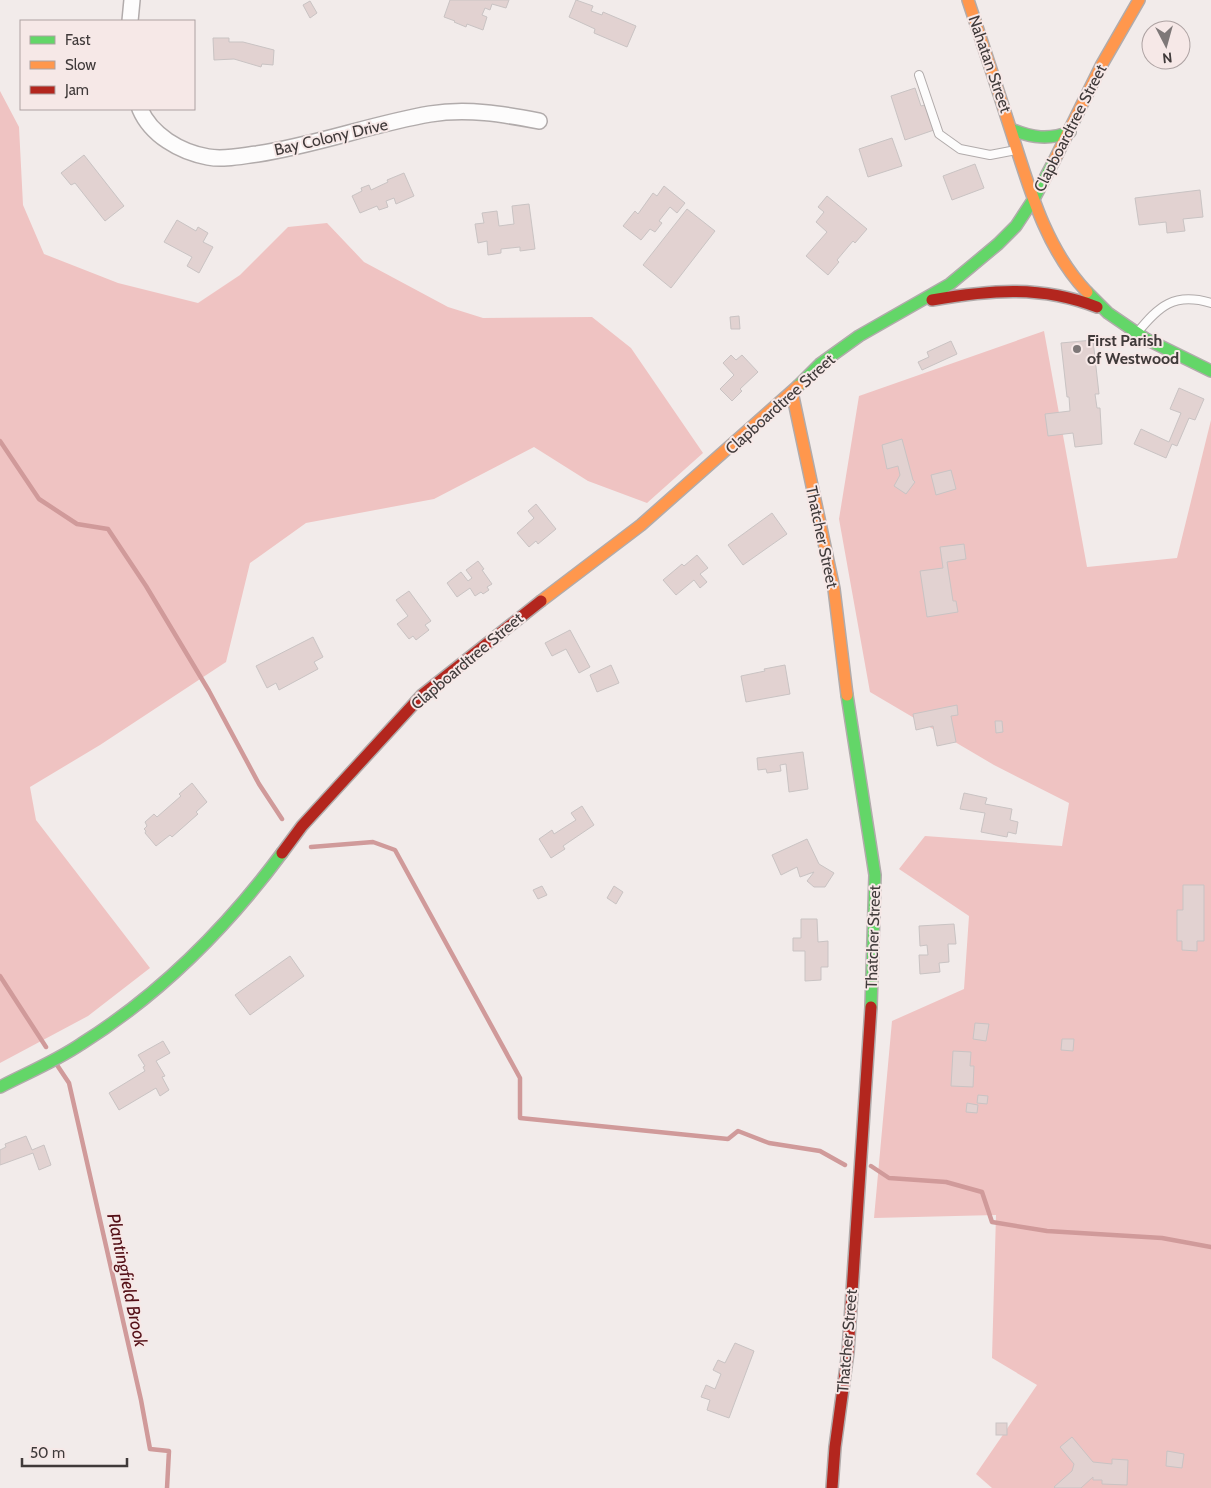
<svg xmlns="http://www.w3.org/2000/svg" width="1211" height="1488" viewBox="0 0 1211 1488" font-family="Cabin,sans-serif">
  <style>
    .green { fill: #efc3c2 }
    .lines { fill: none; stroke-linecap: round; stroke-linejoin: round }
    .stream { stroke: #d09a9a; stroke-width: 4.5 }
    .building { fill: #e2d2d1; stroke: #c9c3c3 }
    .lane-casing { stroke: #b1abab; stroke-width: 10 }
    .street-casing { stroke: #b1abab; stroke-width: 18 }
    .fast-casing { stroke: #b1abab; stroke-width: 14 }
    .slow-casing { stroke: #b1abab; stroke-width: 14 }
    .jam-casing { stroke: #b1abab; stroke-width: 14 }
    .lane { stroke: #fdfcfc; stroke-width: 8 }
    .street { stroke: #fdfcfc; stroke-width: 15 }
    .fast { stroke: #63d668; stroke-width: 11 }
    .slow { stroke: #ff974d; stroke-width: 11 }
    .jam { stroke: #b3261e; stroke-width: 11 }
    .poi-dot { fill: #7e7878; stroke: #f6e8e7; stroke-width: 2 }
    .labels { text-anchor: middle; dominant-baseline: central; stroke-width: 4; stroke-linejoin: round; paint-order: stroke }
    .street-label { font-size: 16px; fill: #403a3a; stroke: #f6e8e7 }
    .poi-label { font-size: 16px; font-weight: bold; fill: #403a3a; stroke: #f6e8e7; text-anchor: start }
    .water-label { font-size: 18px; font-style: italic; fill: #540f16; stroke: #f6e8e7 }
  </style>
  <rect width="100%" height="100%" fill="#f2ebea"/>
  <g class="green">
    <path d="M0 91 19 127 23 205 44 254 118 283 198 303 240 275 288 227 327 223 364 262 448 307 483 318 592 317 631 348 703 453 647 503 588 481 534 447 434 499 306 523 250 563 226 662 100 745 30 787 36 820 150 968 88 1016 0 1063Z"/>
    <path d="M1044 331 1087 567 1177 558 1211 420V1488H992L976 1474 1037 1385 992 1358 996 1215 874 1218 892 1021 964 989 969 916 899 869 925 836 1062 846 1069 803 994 765 870 692 839 519 859 396Z"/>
  </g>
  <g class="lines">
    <g class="stream">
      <path d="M0 441 39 499 77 524 108 529 146 586 209 691 259 784 282 819"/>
      <path d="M311 847 373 842 395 850 520 1078V1118L728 1139 738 1131 769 1143 820 1151 845 1165"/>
      <path d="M0 976 46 1047"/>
      <path d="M57 1065 69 1083 141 1400 150 1449 169 1451 167 1488"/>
      <path d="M871 1166 889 1178 946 1182 982 1192 992 1222 1047 1231 1162 1238 1211 1247"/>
    </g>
  </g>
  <g class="building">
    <path d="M450 0H509L506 8 492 4 490 10 485 8 482 15 487 17 483 30 467 24 466 27 454 22 455 21 444 17Z"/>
    <path d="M576 0 593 6 591 11 602 15 603 12 636 26 627 47 594 33 595 29 569 17Z"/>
    <path d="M310 1 317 13 310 18 303 5Z"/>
    <path d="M213 38H229V42H243L274 50 273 65 262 64 261 67 234 59 214 60Z"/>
    <path d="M915 88 921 106 925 105 934 130 905 140 891 96Z"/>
    <path d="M892 138 902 166 868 177 859 149Z"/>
    <path d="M84 155 124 206 105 221 75 183 71 185 61 173Z"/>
    <path d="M975 164 984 188 952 200 943 176Z"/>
    <path d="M404 173 414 196 396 204 394 198 386 201 388 207 379 210 377 206 360 213 352 196 362 191 361 188 369 185 371 190 388 182 387 180Z"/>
    <path d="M664 186 685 203 677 213 670 207 659 221 662 223 655 232 650 229 641 240 623 226 635 211 638 214 653 193 657 196Z"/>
    <path d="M1200 190 1203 217 1183 219 1185 231 1167 233 1166 222 1139 225 1135 198Z"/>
    <path d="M827 196 867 229 855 243 853 241 837 260 839 262 828 275 806 256 827 232 816 222 824 212 818 207Z"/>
    <path d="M529 204 535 249 520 251V247L501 249V253L488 255 487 241 478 243 475 224 484 223 482 213 497 211 499 226 514 224 512 206Z"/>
    <path d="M687 209 715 231 671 288 643 265Z"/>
    <path d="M177 220 196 231 198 227 208 233 203 242 213 247 199 273 187 266 192 257 164 242Z"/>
    <path d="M739 316 740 329H731L730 317Z"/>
    <path d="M1093 340 1099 394H1095L1097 408H1100L1102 444 1075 447 1073 433 1048 436 1045 414 1070 411 1069 397H1067L1061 343Z"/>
    <path d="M951 341 957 354 922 370 918 362 929 357 927 352Z"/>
    <path d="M731 355 736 360 742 355 758 372 740 389 742 391 732 401 720 389 734 375 723 363Z"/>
    <path d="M1179 388 1204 399 1195 420 1189 418 1177 446 1172 444 1166 458 1134 444 1141 429 1169 442 1181 413 1170 409Z"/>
    <path d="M902 439 913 480 915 482 906 494 894 486 900 475 898 466 887 469 882 445Z"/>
    <path d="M951 470 956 489 936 495 931 475Z"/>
    <path d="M536 504 556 529 538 544 536 541 529 547 517 533 534 518 528 511Z"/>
    <path d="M772 513 787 534 743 565 728 545Z"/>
    <path d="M964 544 966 559 947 562 953 601H956L958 612 927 617 920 571 943 568 940 547Z"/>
    <path d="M697 555 708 568 700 574 707 582 700 588 694 580 676 595 663 580 682 564 684 566Z"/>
    <path d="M478 561 484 569 482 570 492 584 487 587 489 590 483 594 481 592 475 596 470 588 457 597 447 583 461 572 468 581 472 578 466 570Z"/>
    <path d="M409 591 431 621 425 625 429 630 416 640 413 636 409 639 397 624 408 616 396 600Z"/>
    <path d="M570 630 590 667 579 673 566 649 552 656 545 643Z"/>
    <path d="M313 637 323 657 314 662 318 669 279 690 276 683 267 688 256 666Z"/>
    <path d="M611 665 619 683 597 692 590 675Z"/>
    <path d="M785 665 790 694 746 702 741 676 765 671 764 669Z"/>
    <path d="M957 705 958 715 951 716 956 742 937 746 933 726 916 730 913 714Z"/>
    <path d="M995 721H1002L1003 732 996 733Z"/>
    <path d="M803 752 808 789 789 792 786 764 780 765 781 771 767 773 766 769 758 770 757 758Z"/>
    <path d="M192 783 207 802 196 812 198 814 172 837 170 835 156 846 145 833 146 831 144 829 147 826 145 822 154 814 157 817 181 796 179 794Z"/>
    <path d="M964 793 987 798 985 804 1012 809 1010 820 1018 822 1016 834 1008 832 1007 837 981 832 985 813 960 809Z"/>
    <path d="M582 806 594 825 563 846 565 849 551 858 539 839 552 830 554 834 576 820 571 813Z"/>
    <path d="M807 839 819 864 834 873 825 887H814L807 881 814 872 800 877 797 867 781 875 772 855Z"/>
    <path d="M1183 885H1204V941H1197V951L1182 950V941H1177V910H1183Z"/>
    <path d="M542 886 547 895 538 899 533 890Z"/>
    <path d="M614 886 623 892 616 904 607 898Z"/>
    <path d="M801 919H817L818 942 828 941V967H821V980L805 981V951H793V938H801Z"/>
    <path d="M954 924 956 944H948L949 962 939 963 940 972 920 974 919 955H928L927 945 920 946 919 926Z"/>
    <path d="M290 956 304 976 250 1015 235 995Z"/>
    <path d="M975 1023 989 1024 986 1041 973 1039Z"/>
    <path d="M1062 1039H1074L1073 1051 1061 1050Z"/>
    <path d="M163 1041 170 1053 156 1061 165 1076 162 1077 169 1090 160 1096 156 1088 119 1110 109 1093 145 1071 143 1067 145 1066 138 1055Z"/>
    <path d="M953 1051 971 1052 970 1066H974L973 1087 951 1086Z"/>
    <path d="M978 1095 988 1096 987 1104 977 1103Z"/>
    <path d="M967 1103 978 1105 977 1113 966 1112Z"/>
    <path d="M26 1136 32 1150 44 1145 51 1165 39 1170 33 1153 0 1165V1150L6 1147 5 1144Z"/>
    <path d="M735 1343 754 1351 729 1418 707 1410 710 1400 701 1397 706 1385 715 1389 721 1374 713 1370 718 1360 725 1363Z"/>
    <rect x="996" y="1423" width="11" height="12"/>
    <path d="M1072 1437 1093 1462 1112 1464V1459L1128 1460 1127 1485 1102 1484V1480H1093V1477L1081 1488H1055L1054 1487 1072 1471 1074 1464 1060 1447Z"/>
    <path d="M1167 1451 1184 1454 1182 1468 1166 1466Z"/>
  </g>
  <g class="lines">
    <defs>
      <g id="lane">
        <path d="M919 75 939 134 960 149 990 155 1016 150"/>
        <path d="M1137 333C1159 306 1174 292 1211 303"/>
      </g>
      <g id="street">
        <path d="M130 21 132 0"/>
        <path d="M140 109C151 135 180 152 208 157 224 160 241 156 257 154 316 145 372 124 430 114 467 108 503 114 539 121"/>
      </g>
      <g id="fast">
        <path d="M1011 129C1032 138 1049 140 1070 132"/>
        <path d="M1087 292 1108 313 1146 339 1211 371"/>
        <path d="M798 386 820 364 859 336 950 284 998 244 1016 226 1035 197 1054 161"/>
        <path d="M847 695 875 875 871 1007"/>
        <path d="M0 1087C27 1073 56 1061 81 1044 159 995 227 927 282 853"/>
      </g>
      <g id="slow">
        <path d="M968 0C983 45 998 90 1012 134 1030 190 1046 249 1087 292"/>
        <path d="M1054 161 1101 66 1139 0"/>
        <path d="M792 392 834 589 847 695"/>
        <path d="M541 601 641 525 798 386"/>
      </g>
      <g id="jam">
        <path d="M932 300C990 290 1041 285 1097 307"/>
        <path d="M282 853 302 826 422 695 541 601"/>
        <path d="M832 1488 835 1447 848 1352 871 1007"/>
      </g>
    </defs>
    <use href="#lane" class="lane-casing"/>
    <use href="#street" class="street-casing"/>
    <use href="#fast" class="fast-casing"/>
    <use href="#slow" class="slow-casing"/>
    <use href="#jam" class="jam-casing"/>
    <use href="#lane" class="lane"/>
    <use href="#street" class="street"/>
    <use href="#fast" class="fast"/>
    <use href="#slow" class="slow"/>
    <use href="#jam" class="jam"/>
  </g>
  <circle class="poi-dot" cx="1077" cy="349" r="5"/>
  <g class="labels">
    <g class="street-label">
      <text transform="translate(990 64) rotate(71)">Nahatan Street</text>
      <text transform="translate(1070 128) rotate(-63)">Clapboardtree Street</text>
      <text transform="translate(331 137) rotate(-13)">Bay Colony Drive</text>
      <text transform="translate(780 404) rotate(-42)">Clapboardtree Street</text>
      <text transform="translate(822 537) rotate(78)">Thatcher Street</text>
      <text transform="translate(467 661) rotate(-40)">Clapboardtree Street</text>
      <text transform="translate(873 937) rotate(-88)">Thatcher Street</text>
      <text transform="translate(847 1341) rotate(-85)">Thatcher Street</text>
    </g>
    <g class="poi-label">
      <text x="1087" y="340">First Parish<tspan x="1087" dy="18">of Westwood</tspan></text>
    </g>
    <g class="water-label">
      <text transform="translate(127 1280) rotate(78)">Plantingfield Brook</text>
    </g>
  </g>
  <rect x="20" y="20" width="175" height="90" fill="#f6e8e7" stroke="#ada2a2"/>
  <rect x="30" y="36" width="25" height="8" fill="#63d668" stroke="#ada2a2"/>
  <text x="65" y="45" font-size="15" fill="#403a3a">Fast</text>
  <rect x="30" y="61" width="25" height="8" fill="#ff974d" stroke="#ada2a2"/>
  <text x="65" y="70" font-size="15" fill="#403a3a">Slow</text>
  <rect x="30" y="86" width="25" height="8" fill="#b3261e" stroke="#ada2a2"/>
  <text x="65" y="95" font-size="15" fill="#403a3a">Jam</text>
  <g transform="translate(1166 45) rotate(174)"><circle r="24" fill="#f6e8e7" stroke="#ada2a2"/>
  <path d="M0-4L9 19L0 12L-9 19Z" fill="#7e7878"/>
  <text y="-8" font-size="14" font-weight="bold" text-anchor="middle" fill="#403a3a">N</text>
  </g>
  <path d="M22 1458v8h105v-8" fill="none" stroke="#403a3a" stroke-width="2.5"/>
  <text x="30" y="1458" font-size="15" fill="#403a3a" stroke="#f6e8e7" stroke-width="4" paint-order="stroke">50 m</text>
</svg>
